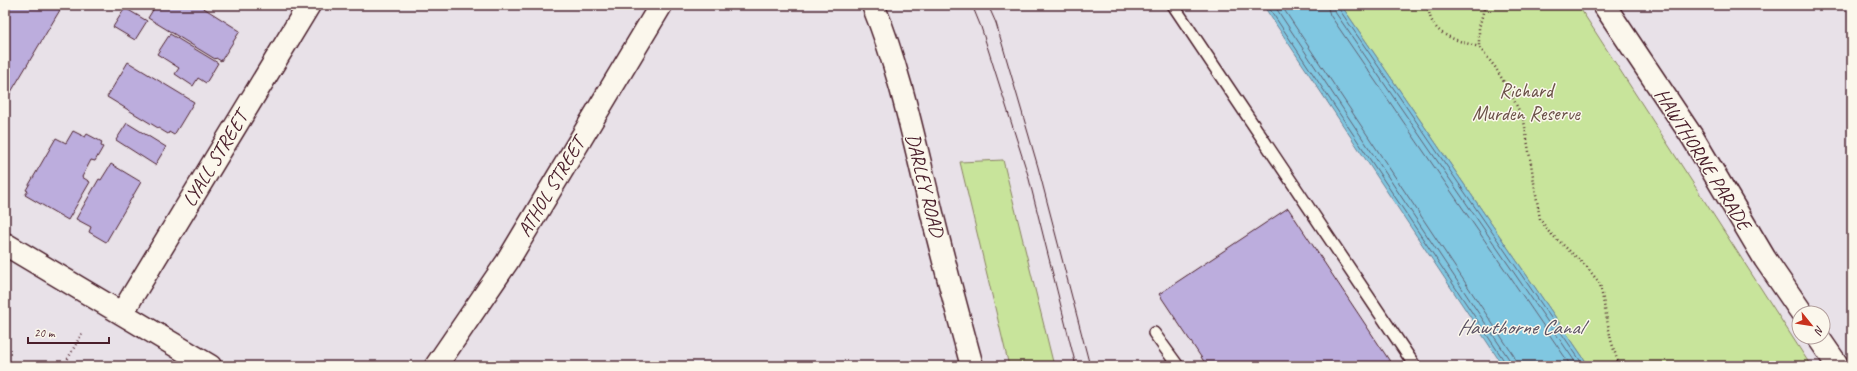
<svg xmlns="http://www.w3.org/2000/svg" width="1857" height="371" viewBox="0 0 1857 371" font-family="Caveat,sans-serif">
  <style>
    .green { fill: #c8e49b; stroke: #898263 }
    .water { fill: #80c7e1; stroke: #6a8498 }
    .lines { fill: none; stroke-linecap: round; stroke-linejoin: round }
    .shore { stroke: #606274; stroke-width: 1 }
    .building { fill: #bcaddd; stroke: #4a1f2b }
    .lane-casing { stroke: #4a1f2b; stroke-width: 14 }
    .street-casing { stroke: #4a1f2b; stroke-width: 25 }
    .primary-casing { stroke: #4a1f2b; stroke-width: 25 }
    .path { stroke: #4a1f2b; stroke-width: 2.5; stroke-dasharray: 1 3; stroke-linecap: butt }
    .lane { stroke: #fbf7ec; stroke-width: 11 }
    .street { stroke: #fbf7ec; stroke-width: 22 }
    .primary { stroke: #fbf7ec; stroke-width: 22 }
    .tram { stroke: #4a1f2b; stroke-width: 1 }
    .labels { text-anchor: middle; dominant-baseline: central; stroke-width: 3; stroke-linejoin: round; paint-order: stroke }
    .park-label { font-size: 20px; fill: #6a5047; stroke: #fbf7ec }
    .street-label { font-size: 20px; fill: #4a1f2b; stroke: #fbf7ec }
    .water-label { font-size: 21px; font-style: italic; fill: #5a5162; stroke: #fbf7ec }
  </style>
  <rect width="100%" height="100%" fill="#e8e1e8"/>
  <filter id="ink" filterUnits="userSpaceOnUse"><feTurbulence type="fractalNoise" baseFrequency=".025" numOctaves="2"/><feDisplacementMap in="SourceGraphic" scale="8" xChannelSelector="R" yChannelSelector="G"/><feConvolveMatrix kernelMatrix="1 2 1 2 8 2 1 2 1" color-interpolation-filters="sRGB"/></filter>
  <g filter="url(#ink)">
    <g class="green">
      <path d="M1341 5H1578L1811 366H1589Z"/>
      <path d="M1003 160 1054 366H1009L960 162Z"/>
    </g>
    <path class="water" d="M1263 5H1341L1589 366H1503Z"/>
    <g class="lines">
      <g class="shore">
        <path d="M1267 5 1505 362 1506 366"/>
        <path d="M1274 5 1509 359 1511 366"/>
        <path d="M1281 5 1514 356 1517 366"/>
        <path d="M1327 5 1330 15 1571 366"/>
        <path d="M1333 5 1335 12 1578 366"/>
        <path d="M1338 5 1339 9 1584 366"/>
      </g>
    </g>
    <g class="building">
      <path d="M5 5H63L5 102Z"/>
      <path d="M156 5H199L240 31 221 61 216 58 215 59 148 18Z"/>
      <path d="M125 8 147 21 135 40 113 27Z"/>
      <path d="M170 34 218 63 206 83 198 78 193 86 175 74 179 68 157 54Z"/>
      <path d="M128 62 194 102 174 135 169 132 168 134 107 97Z"/>
      <path d="M127 123 166 147 155 165 116 140Z"/>
      <path d="M73 131 85 137 87 134 102 142 101 146 103 147 95 161 91 160 82 177 90 182 68 220 25 195 28 191 26 190 56 138 66 143Z"/>
      <path d="M111 164 141 182 106 242 89 232 91 227 76 219 99 179 101 180Z"/>
      <path d="M1288 208 1393 366H1207L1159 294Z"/>
    </g>
    <g class="lines">
      <defs>
        <g id="lane">
          <path d="M1173 5 1415 366"/>
          <path d="M1154 333 1178 366"/>
        </g>
        <g id="street">
          <path d="M1604 5 1693 138 1765 259 1802 313"/>
          <path d="M5 244 210 366"/>
          <path d="M122 313 309 5"/>
          <path d="M1818 337 1838 366"/>
          <path d="M436 366 507 262 661 5"/>
        </g>
        <path id="primary" d="M873 5C899 68 913 135 929 201 942 256 957 311 972 366"/>
      </defs>
      <use href="#lane" class="lane-casing"/>
      <use href="#street" class="street-casing"/>
      <use href="#primary" class="primary-casing"/>
      <g class="path">
        <path d="M1428 5C1430 36 1454 39 1479 47"/>
        <path d="M1485 5 1479 28V47L1495 67 1511 94 1524 121 1540 219 1549 232 1587 267 1600 284 1611 340 1619 366"/>
        <path d="M64 366 82 333"/>
      </g>
      <use href="#lane" class="lane"/>
      <use href="#street" class="street"/>
      <use href="#primary" class="primary"/>
      <g class="tram">
        <path d="M972 5 981 27 1028 175 1076 366"/>
        <path d="M988 5 996 23 1038 167 1090 366"/>
      </g>
    </g>
  </g>
  <g class="labels">
    <g class="park-label">
      <text x="1526" y="90">Richard<tspan x="1526" dy="23">Murden Reserve</tspan></text>
    </g>
    <g class="street-label">
      <text transform="translate(215 159) rotate(-59)">LYALL STREET</text>
      <text transform="translate(1703 159) rotate(58)">HAWTHORNE PARADE</text>
      <text transform="translate(925 185) rotate(76)">DARLEY ROAD</text>
      <text transform="translate(551 187) rotate(-59)">ATHOL STREET</text>
    </g>
    <g class="water-label">
      <text x="1520" y="327">Hawthorne Canal</text>
    </g>
  </g>
  <rect width="1857" height="371" fill="none" stroke="#fbf7ec" stroke-width="20"/>
  <rect x="10" y="10" width="1837" height="351" fill="none" stroke="#4a1f2b" stroke-width="1.5" filter="url(#ink)"/>
  <g transform="translate(1811 325) rotate(120)"><circle r="19" fill="#fbf7ec" stroke="#b4a19f"/>
  <path d="M0-3L7 15L0 10L-7 15Z" fill="#c8321e"/>
  <text y="-6" font-size="11" font-weight="bold" text-anchor="middle" fill="#4a1f2b">N</text>
  </g>
  <path d="M28 337v6h81v-6" fill="none" stroke="#4a1f2b" stroke-width="2"/>
  <text x="34" y="337" font-size="12" fill="#4a1f2b" stroke="#fbf7ec" stroke-width="3" paint-order="stroke">20 m</text>
</svg>
